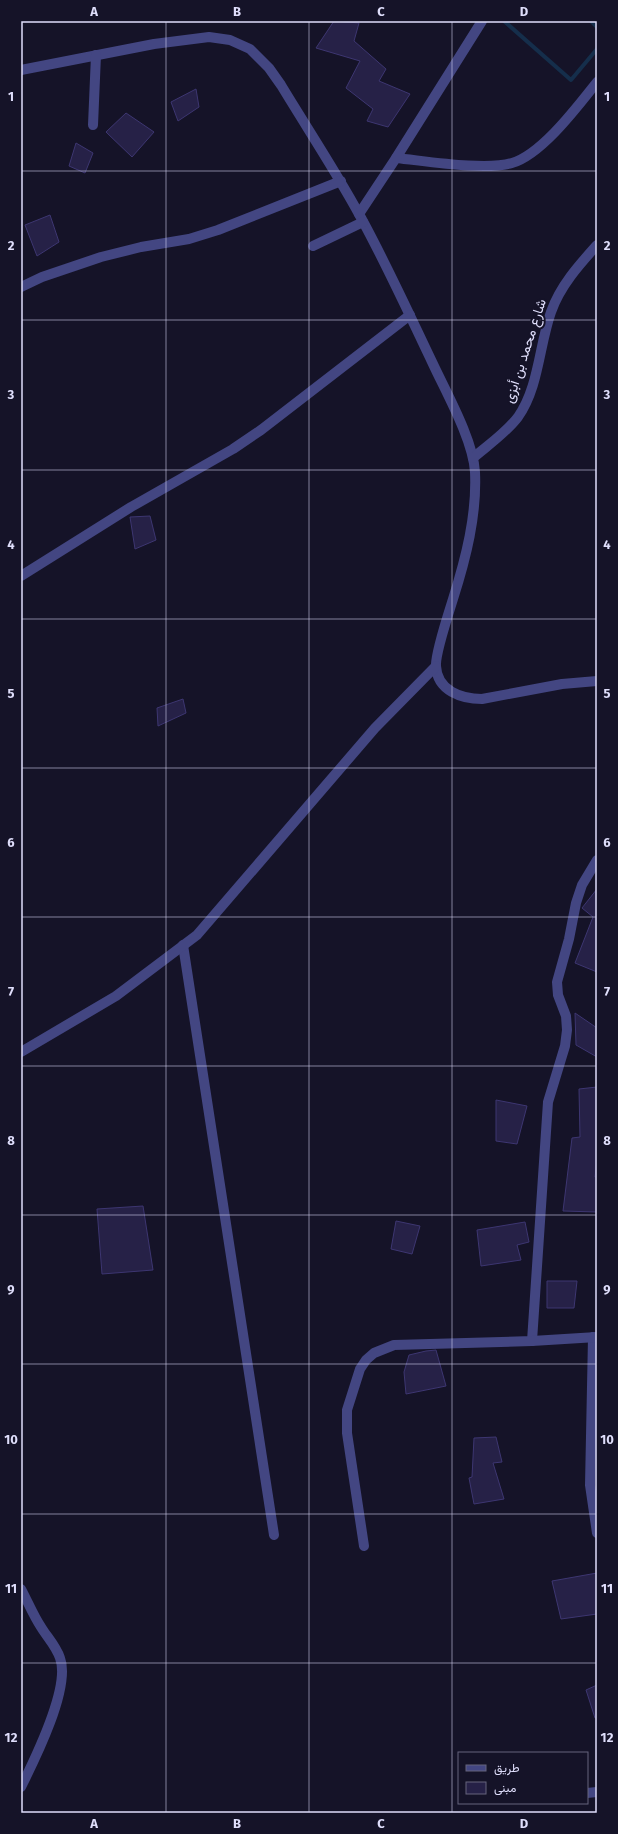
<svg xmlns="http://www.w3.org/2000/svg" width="618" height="1834" viewBox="0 0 618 1834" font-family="'Fira Sans',Vazirmatn,sans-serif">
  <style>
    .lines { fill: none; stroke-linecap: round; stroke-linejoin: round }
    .stream { stroke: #152e4b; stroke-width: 4 }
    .building { fill: #262147; stroke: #3d3671 }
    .minor { stroke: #434682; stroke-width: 10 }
    .grid { fill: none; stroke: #dfdefb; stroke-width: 1; stroke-opacity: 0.55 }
    .labels { text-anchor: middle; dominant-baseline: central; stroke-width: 4; stroke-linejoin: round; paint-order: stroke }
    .street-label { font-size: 14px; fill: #dfdefb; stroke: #151328 }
    .neatline { fill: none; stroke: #dfdefb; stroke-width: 1.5 }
    .grid-label { font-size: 13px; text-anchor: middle; font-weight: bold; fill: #dfdefb }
  </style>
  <rect width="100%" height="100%" fill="#151328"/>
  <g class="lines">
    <g class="stream">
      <path d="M504 21 571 80 597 49"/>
      <path d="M591 21 597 27"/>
    </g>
  </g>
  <g class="building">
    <path d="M334 21 359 23 354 41 386 69 379 81 410 94 388 127 367 121 373 109 346 88 360 61 316 48Z"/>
    <path d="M196 89 199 107 178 121 171 102Z"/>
    <path d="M126 113 154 132 132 157 106 132Z"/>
    <path d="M76 143 93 153 85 173 69 166Z"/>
    <path d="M50 215 59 242 37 256 25 225Z"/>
    <path d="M150 516 156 540 135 549 130 517Z"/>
    <path d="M183 699 186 713 158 726 157 708Z"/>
    <path d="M597 889V972L575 963 593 917 582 908Z"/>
    <path d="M575 1013 597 1028V1057L576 1045Z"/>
    <path d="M597 1087V1160L595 1177H597V1212L563 1211 572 1138 580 1137 579 1089Z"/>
    <path d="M496 1100 527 1106 517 1144 496 1141Z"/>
    <path d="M143 1206 153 1270 102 1274 97 1209Z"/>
    <path d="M396 1221 420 1226 412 1254 391 1249Z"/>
    <path d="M525 1222 529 1242 517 1245 521 1260 481 1266 477 1230Z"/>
    <path d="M547 1281H577L574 1308H547Z"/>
    <path d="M436 1350 446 1386 406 1394 404 1372 409 1355 426 1351Z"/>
    <path d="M496 1437 502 1462 493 1463 504 1499 474 1504 469 1478 472 1477 474 1438Z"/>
    <path d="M597 1573V1614L561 1619 552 1581Z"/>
    <path d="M597 1685V1718H595L586 1690Z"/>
  </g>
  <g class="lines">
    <g class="minor">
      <path d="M21 70 154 44 209 37 230 40 250 49 269 68 281 85C307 128 335 170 359 214 386 263 409 314 433 364 447 394 473 440 475 472 477 515 466 558 453 599 449 612 435 654 436 666 437 691 462 699 482 699L562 684 597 681"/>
      <path d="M93 125 96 55"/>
      <path d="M396 158C426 161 485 171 512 163 542 154 577 107 597 82"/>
      <path d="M359 214 396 158 482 21"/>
      <path d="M313 246 363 222"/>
      <path d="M21 287 42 277 101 257 141 247 189 239 218 230 341 181"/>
      <path d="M473 458C488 445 506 433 518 417 539 387 539 346 551 312 560 286 579 265 597 245"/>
      <path d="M21 576 131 507 233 449 261 430 410 315"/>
      <path d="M183 945 274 1535"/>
      <path d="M21 1052 116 996 197 935 375 728 436 666"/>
      <path d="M593 1337 590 1485 597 1533"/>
      <path d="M532 1341 548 1102 565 1046 567 1030 566 1016 558 995 557 982 569 939 576 903 582 885 597 860"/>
      <path d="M364 1546 347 1433V1410L360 1369 366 1360 374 1353 394 1345 532 1341 597 1337"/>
      <path d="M21 1589C28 1602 33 1615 41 1627 47 1637 56 1646 60 1658 71 1687 35 1759 21 1787"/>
      <path d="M587 1793 597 1792"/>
    </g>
  </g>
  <path class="grid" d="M166 21V1813M309 21V1813M452 21V1813M21 171H597M21 320H597M21 470H597M21 619H597M21 768H597M21 917H597M21 1066H597M21 1215H597M21 1364H597M21 1514H597M21 1663H597"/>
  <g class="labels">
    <g class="street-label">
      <text transform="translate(525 351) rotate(-72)">شارع محمد بن أبزى</text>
    </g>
  </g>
  <rect width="618" height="1834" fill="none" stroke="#151328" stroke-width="44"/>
  <rect x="458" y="1752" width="130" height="52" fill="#151328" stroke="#66647c"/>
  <rect x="466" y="1765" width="20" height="6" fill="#434682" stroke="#66647c"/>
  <text x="494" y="1772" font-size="12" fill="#dfdefb">طريق</text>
  <rect x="466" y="1782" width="20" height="12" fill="#262147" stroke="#66647c"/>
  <text x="494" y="1792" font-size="12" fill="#dfdefb">مبنى</text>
  <rect x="22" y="22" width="574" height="1790" class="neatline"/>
  <g class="grid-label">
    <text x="94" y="16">A</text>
    <text x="237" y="16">B</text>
    <text x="381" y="16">C</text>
    <text x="524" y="16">D</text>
    <text x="11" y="101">1</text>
    <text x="607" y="101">1</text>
    <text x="11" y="250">2</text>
    <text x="607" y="250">2</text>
    <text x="11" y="399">3</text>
    <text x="607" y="399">3</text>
    <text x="11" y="549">4</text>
    <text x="607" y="549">4</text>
    <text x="11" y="698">5</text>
    <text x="607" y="698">5</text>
    <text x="11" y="847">6</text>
    <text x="607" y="847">6</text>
    <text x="11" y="996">7</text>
    <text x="607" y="996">7</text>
    <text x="11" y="1145">8</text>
    <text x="607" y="1145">8</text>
    <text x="11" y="1294">9</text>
    <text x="607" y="1294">9</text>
    <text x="11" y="1444">10</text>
    <text x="607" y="1444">10</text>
    <text x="11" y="1593">11</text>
    <text x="607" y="1593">11</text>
    <text x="11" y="1742">12</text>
    <text x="607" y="1742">12</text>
    <text x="94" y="1828">A</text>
    <text x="237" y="1828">B</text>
    <text x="381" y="1828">C</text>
    <text x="524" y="1828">D</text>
  </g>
</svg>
